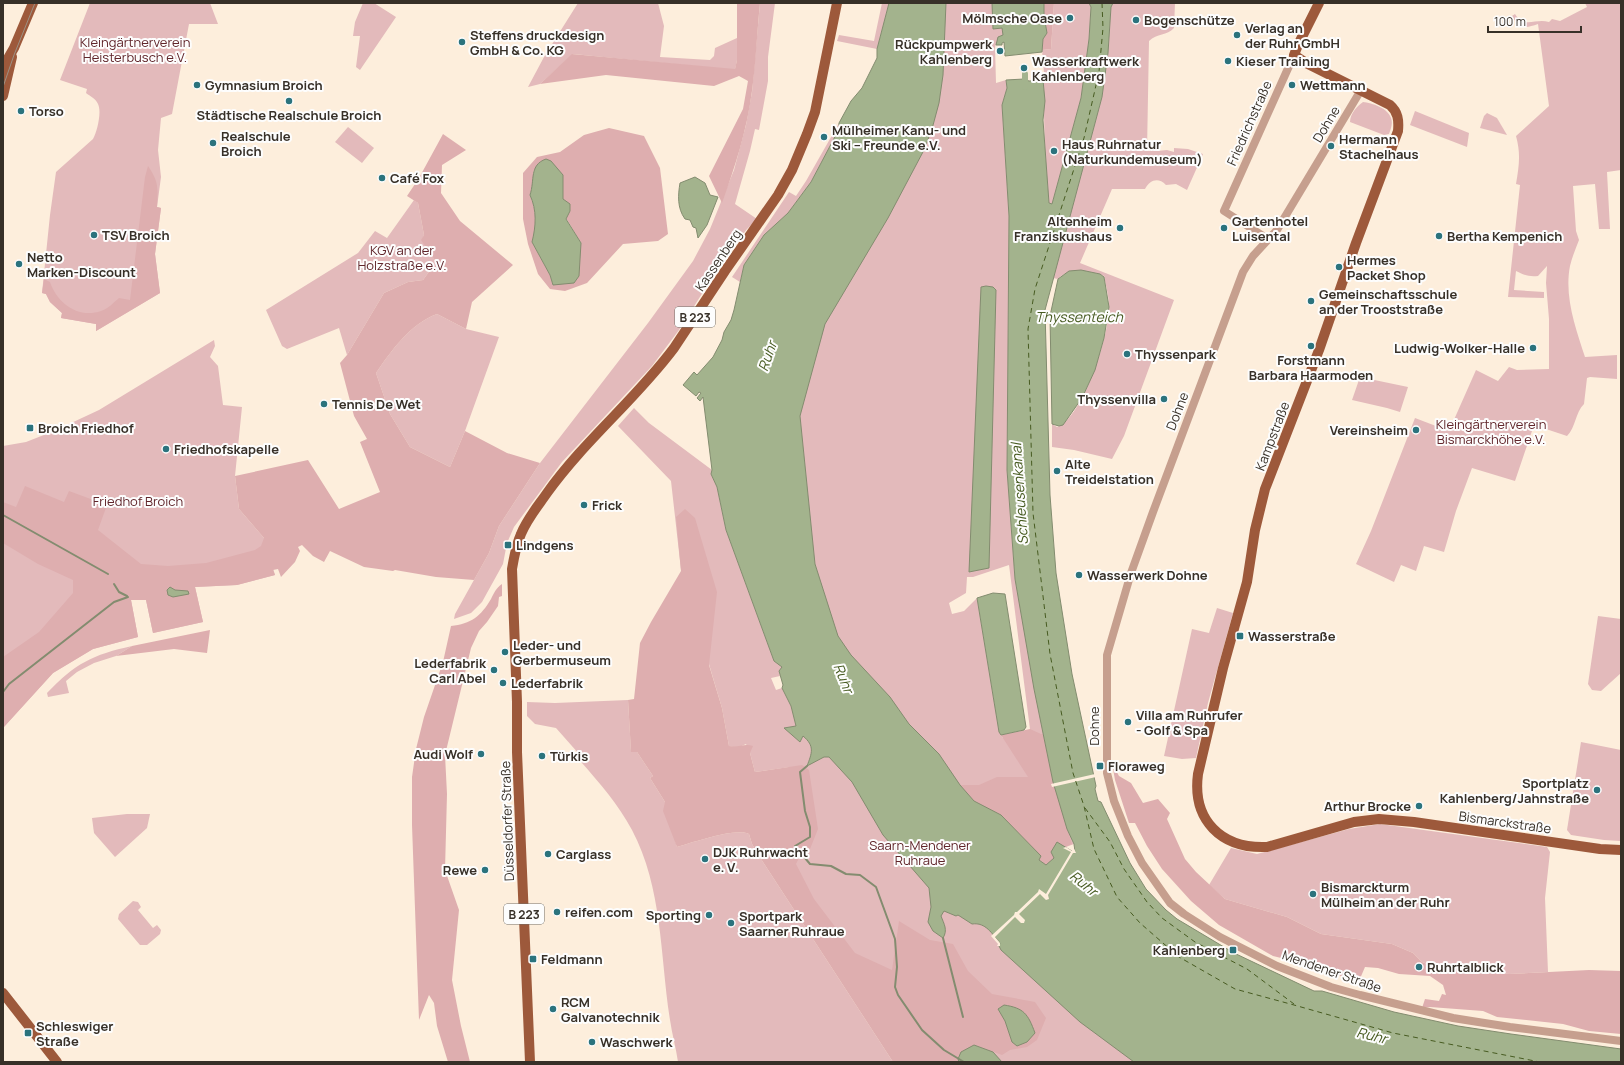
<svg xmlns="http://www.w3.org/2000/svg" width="1624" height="1065" viewBox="0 0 1624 1065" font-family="Manrope,sans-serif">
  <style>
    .green { fill: #e3babb; fill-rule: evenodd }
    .forest { fill: #deaeaf; fill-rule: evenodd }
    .water { fill: #a3b38d; stroke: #838c6f }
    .pier { fill: #fdeedc }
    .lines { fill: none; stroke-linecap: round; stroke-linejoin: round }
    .stream { stroke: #838c6f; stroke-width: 2 }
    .canal { stroke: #a3b38d; stroke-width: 6 }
    .ferry { stroke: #475b21; stroke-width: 1; stroke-dasharray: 5 4; stroke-linecap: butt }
    .minor { stroke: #c69f8e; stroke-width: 8 }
    .major { stroke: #9d593b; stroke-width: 10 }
    .tram { stroke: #9c9184; stroke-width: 1 }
    .poi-dot { fill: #2b737d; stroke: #fdfdfd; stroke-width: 1.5 }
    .labels { text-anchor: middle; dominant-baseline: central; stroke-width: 4; stroke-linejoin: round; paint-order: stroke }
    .shield { fill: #fdfdfd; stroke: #726e68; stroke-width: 1 }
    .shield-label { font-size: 12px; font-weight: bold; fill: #373028 }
    .poi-label { font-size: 13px; font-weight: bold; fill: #373028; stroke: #fdfdfd; text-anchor: start }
    .park-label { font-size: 13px; fill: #60252a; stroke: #fdfdfd }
    .street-label { font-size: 13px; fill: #373028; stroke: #fdfdfd }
    .water-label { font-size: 14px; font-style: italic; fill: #475b21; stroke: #fdfdfd }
  </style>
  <rect width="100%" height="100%" fill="#fdeedc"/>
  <g class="green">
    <path d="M90 3H210L218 24H189L172 114 161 118 158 150 161 177 157 207 161 208 155 254 160 293 96 331V324L61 318 62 313 50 302 46 294 42 293 50 215 56 172 93 139C97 132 102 112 98 104 96 99 90 96 86 93L87 89 60 80Z"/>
    <path d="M363 3H374L396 17 360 70 356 67 360 36H353L355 22Z"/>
    <path d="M578 3H658L664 26 660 57 710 60 714 56 715 48 737 38V60L735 70 573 54 540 84 528 87 544 57Z"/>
    <path d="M760 3H775L768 57V81L759 130 755 129 750 151 735 204 757 219 747 229 724 259 679 330 652 366 562 462 514 527 507 543 503 564 482 602 471 613 454 619 455 614 489 553 499 526 540 463 648 323 693 261 710 229 734 170 746 125 752 92Z"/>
    <path d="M882 3H889L877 49 837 41 839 35 874 41Z"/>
    <path d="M917 3H1005L1004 35 999 37 995 47 996 83 1006 80 1007 88 1002 105 1009 216 1007 470 1015 579 1071 837 1074 844 1066 847 1045 886 1343 1062H906L750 830 790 767 755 772 750 753 746 744 737 748 729 746 722 708 681 570 671 481 618 426 634 408 649 423 712 470 711 474 717 487 726 530 774 661 783 667 779 671 780 676 771 678 776 690 782 688 791 706 796 726 785 728 800 742 803 736 809 741 811 749 759 482ZM1009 565 1031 737 1003 738 999 732 977 598 964 611 952 614 949 603 966 593 967 577H973Z"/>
    <path d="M1054 3H1089L1091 7 1089 39 1081 98 1052 204 1049 203 1045 156 1043 73H1044L1042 50 1051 49Z"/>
    <path d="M1113 3H1175L1174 28C1167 36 1157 33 1149 41L1147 151H1150V149H1154L1157 151 1167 150 1174 152V148L1188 149 1203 154 1187 190 1176 184 1166 185C1158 177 1150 180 1145 189H1112L1080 263 1174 300 1124 436 1112 459 1074 450 1052 447V424L1057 427C1083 418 1110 333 1109 306 1109 297 1106 286 1104 276 1091 271 1069 267 1058 279L1053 278 1102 97 1108 53 1111 6Z"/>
    <path d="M1585 3H1621V170L1607 172 1610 229H1599L1595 184 1573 186 1576 231 1579 240C1576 248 1572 257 1570 266 1564 297 1576 329 1585 357L1617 355V379L1590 377 1587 378 1584 404C1575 413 1576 427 1567 436L1534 425 1515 481 1472 468 1456 511 1444 552 1424 546 1416 571 1401 565 1394 582 1356 564 1371 531 1415 418 1449 431 1476 370 1498 381 1509 367 1517 370 1549 369V319L1546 283 1547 266 1538 276C1529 277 1524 275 1516 271L1514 290 1544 292V298L1508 297 1520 185 1516 184C1519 166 1521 154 1516 136L1549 106 1538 24C1526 28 1520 30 1512 16L1515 14C1524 29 1535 18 1549 22L1552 19 1560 21 1587 7Z"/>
    <path d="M1363 102C1372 103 1388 108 1391 118 1393 123 1391 129 1389 134L1384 135 1350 122C1350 114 1357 106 1363 102Z"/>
    <path d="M1415 111 1469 133 1467 147 1410 125Z"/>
    <path d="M1487 113 1497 118 1507 135 1480 128 1484 116Z"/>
    <path d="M839 123V129L811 182 788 213 764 235 744 265 740 282 732 277 789 192 796 196 806 181Z"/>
    <path d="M348 127 374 148 362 163 335 142Z"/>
    <path d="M414 200 418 203 424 235 422 240 436 262 423 280 408 282 384 293 347 355 339 328 287 349 282 346 266 310 358 253 375 231 387 238Z"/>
    <path d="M437 314 466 329 499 337 465 431 450 467 410 447 390 414 376 373C392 350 410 324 437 314Z"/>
    <path d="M214 340 215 346 210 357 218 366 223 405 242 407 235 476 239 509 264 538 275 575 237 585 195 587 203 622 153 633 146 600H131L138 637 93 649 53 673 3 728V446L26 442 54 431 99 410Z"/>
    <path d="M1360 377 1408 387 1400 412 1387 408 1352 400Z"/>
    <path d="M1217 608 1233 613 1208 703 1196 758 1182 759 1164 756 1192 629 1209 633Z"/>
    <path d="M1598 616 1621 619V673L1601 691 1592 690 1588 684Z"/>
    <path d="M132 646 116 656 94 663 77 672 66 681 69 693 48 697 47 693C76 663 92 655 132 646Z"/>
    <path d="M628 700 631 751 637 752 653 776 650 778 665 802 677 847C691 843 737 827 749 834L752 844 761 859 893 1062H678C676 1048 672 1034 670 1020 660 956 663 889 632 830 617 802 596 779 575 755L579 754 556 728 535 724 527 716V702L555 703Z"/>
    <path d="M1581 742 1621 750V841L1604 840 1571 835 1567 830Z"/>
    <path d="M127 814H150L147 828 115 857 94 833 92 818Z"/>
    <path d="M1380 824 1547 847 1550 852 1545 898 1548 972 1509 974 1435 967 1422 962 1413 953 1392 944 1321 934 1287 917 1225 899 1209 885 1231 848 1257 854 1349 829Z"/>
    <path d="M133 901 138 902 141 907 138 910 153 928 157 925 161 930 160 934 147 945H140L118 919 119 914Z"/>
  </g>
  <g class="forest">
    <path d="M737 3H760C757 32 756 62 752 91 747 130 735 167 722 203L709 176 743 109 748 81 739 76 714 86 606 75 540 84 572 54 735 69 737 60Z"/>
    <path d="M1044 3H1054L1051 49 1042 50 1043 39 1047 33 1044 16Z"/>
    <path d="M609 128 644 136 660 168 668 234 658 241 623 244 587 283 565 291 550 289 538 274 528 244 523 219V173L537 157 560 152 584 135ZM534 169 563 192V200L570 211 566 218 581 243 553 285 550 275 532 242C536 226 537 210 530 195L533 185Z"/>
    <path d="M443 134 466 150 442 165 441 193 460 221 513 265 472 302 466 329 437 314C410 324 392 350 376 373L390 414 410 447 450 467 465 431 507 453 540 463 499 526 489 553 474 580 436 577 395 570 393 571 364 567 330 551 324 562 313 556 302 545 298 547 300 551 295 562 281 577 278 569 273 570 275 575 237 585 195 587 203 622 153 633 146 600H131L138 637 93 649 53 673 3 728V657L39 632 73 593V580L38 564 3 543V502L16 507 25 486 64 502 69 491 107 505 98 530 141 564 168 566 206 563 255 550 261 546 264 538 239 509 235 476 308 460 339 509 380 492 360 442 367 439 354 416 340 363 347 355 384 293 408 282 423 280 436 262 421 240 424 235 418 203 407 196 419 178Z"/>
    <path d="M148 166C159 182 158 188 157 207L161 208 155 254 160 293 96 331V324L61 318 62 313 50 302 46 294 42 293 44 279 50 282C57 303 78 319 101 311 108 309 113 303 119 298L130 300 145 177Z"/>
    <path d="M685 509 695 518 717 592 709 665 722 708 729 746C739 748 743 743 753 746L750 753 755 772 802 765 809 770 818 829 810 849 799 858 796 864 814 899 855 953 892 970 899 921 930 940 953 944 968 971 992 994 1035 1002 1046 1018 1037 1040 1027 1047 1010 1050 1002 1055 974 1045 958 1059 959 1062H893L761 859 752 844 749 834C737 827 691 843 677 847L663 811 665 802 650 778 653 776 637 752H631L628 700 634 699 640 643 651 622 681 571 676 517ZM998 1009 1035 1033 1012 1042 1005 1021Z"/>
    <path d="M502 584V596L499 597 498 606 487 622 479 631 471 648 445 755 447 794 445 870 459 910 452 980 461 1026 470 1062H448L437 1026 434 1003 429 995 419 1020 412 825V777L416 749 424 717 443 662 451 626C471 624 481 616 491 599 494 593 496 588 502 584Z"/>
    <path d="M210 630 207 653 174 649 116 656 132 646Z"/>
    <path d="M1030 729 1041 734H1043L1053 782 1072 844 1063 848 1057 843 1054 858 1046 865 1039 860 1041 856 1001 815 974 801 960 785H979L997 777H1028L1001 735Z"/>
    <path d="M1112 763 1119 776 1131 783 1143 803 1158 799 1170 813 1167 819 1185 859 1196 872 1225 899 1287 917 1321 934 1392 944 1413 953 1422 962 1435 967 1509 974 1589 970 1621 971V1034L1589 1031 1563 1024 1497 1017 1483 1011 1430 1007 1422 1008 1425 999 1439 1001 1442 994 1446 995 1443 985 1430 976 1399 974 1378 968 1365 967 1359 981 1340 976 1338 972 1273 956 1219 925 1191 901 1162 869 1147 846 1135 823H1129L1115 780Z"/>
  </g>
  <g class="water">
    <path d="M889 3H946L943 75 939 103 932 129 924 150 888 218 825 324 800 416 815 564 838 636 851 655 890 697 909 724 939 754 960 785 974 801 1001 815 1041 856 1039 860 1046 865 1054 858 1051 852 1057 842 1075 853 1074 844 1067 829 1053 782 1034 689 1015 579 1007 470 1009 216 1002 105 1007 88 1006 80 1024 79 1029 81 1043 80 1045 101 1043 120 1049 203 1052 204 1081 98 1089 39 1091 7 1089 3H1113L1111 7 1108 53 1102 97 1045 310 1050 495 1056 573 1072 674 1096 786 1095 789 1098 801 1101 802 1130 863 1146 889 1166 910 1177 919 1234 953 1314 991H1322L1394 1012 1458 1026 1511 1034 1621 1049V1062H1134L1080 1022 1001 950 999 946 1000 943C992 934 986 922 972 924L958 915 956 916 944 911 941 916C944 924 948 930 943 938L933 931 928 922 931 907 929 888 883 835 852 782 829 757H824L807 766C812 753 815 746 803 736L800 742 784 728 796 726 791 706 782 688 783 685 779 671 782 667 774 661 726 530 717 487 711 474 712 470 703 397 700 401 697 398 701 393 699 392 696 396 683 385 694 372 697 375 713 357 722 340 724 332 731 320 734 310 744 265 764 235 788 213 811 182 839 129V123L851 101 862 88 877 58V49Z"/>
    <path d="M992 3H1044V16L1047 33 1043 39 1042 52 1005 56 1004 42 1002 43V45H996L998 37 1003 35 1002 28 993 29Z"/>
    <path d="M546 159 551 161 563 175V199L570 204V211L566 219 581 243 579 276 574 283 553 285 550 275 532 242C536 226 537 210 530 195 535 180 529 165 546 159Z"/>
    <path d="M695 177 705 183 710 195 718 197 707 225 698 238 696 228 693 227 690 220 685 219C677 208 678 195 680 183Z"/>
    <path d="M1081 270 1100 274 1104 277 1109 307 1104 338 1095 370 1082 398 1063 425 1059 426 1052 424 1050 316 1058 279 1069 271Z"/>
    <path d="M986 286 993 287 996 290 989 568 969 572 981 287Z"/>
    <path d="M170 587 175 590 188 591 189 594 173 597 168 595 167 590Z"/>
    <path d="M993 593 1005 594 1026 727 1024 730 1001 735 999 732 977 598Z"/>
    <path d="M1004 1005C1024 1008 1028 1014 1035 1033L1027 1042 1017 1046 1012 1042 1005 1021 998 1009Z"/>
    <path d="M974 1045 993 1052 1002 1062H959L958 1059 961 1052Z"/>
  </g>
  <g class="pier">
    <path d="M1095 774 1096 777 1052 787 1051 784Z"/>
    <path d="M1073 846 1076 853H1073L1048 895 1049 899 1046 900 1040 894 1019 914 1025 920 1024 923H1021L1015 917 995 937 1000 943V946H997L998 944 991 936 1014 915 1015 912H1017L1038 892 1039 889 1046 894 1071 852 1063 848 1066 847 1072 851Z"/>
  </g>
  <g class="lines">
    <g class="stream">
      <path d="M3 515 108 574"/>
      <path d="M114 584 119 592 127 596"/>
      <path d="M3 692 9 684 114 602 128 597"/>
      <path d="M807 766 800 772 805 811 810 827V837L795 846 810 864 831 866 846 874 860 875 876 887 895 939 897 967 895 987 898 995 922 1030 944 1050 964 1062"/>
      <path d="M943 938 963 1017"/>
    </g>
    <path class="canal" d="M1025 74V87"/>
    <g class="ferry">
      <path d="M1102 3 1103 28 1099 72 1084 138 1035 289 1028 329 1033 513 1050 654 1073 773 1084 806 1094 849 1117 897 1140 923 1179 957 1235 989 1294 1005 1393 1033 1540 1062"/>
      <path d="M1085 808 1110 842 1124 869 1147 902 1162 918 1195 942 1247 969 1294 1004"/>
    </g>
    <g class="minor">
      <path d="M1361 90 1277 230 1253 256 1243 272 1153 512 1131 573 1107 655V773L1114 801 1128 836 1142 863 1170 903 1184 914 1220 937 1277 966 1331 987 1360 995 1453 1018 1510 1027 1621 1041"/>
      <path d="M1268 239 1224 211 1294 55"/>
    </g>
    <g class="major">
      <path d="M1319 3 1298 45 1294 55 1306 63 1390 105C1398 112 1399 120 1398 131L1356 243 1319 350 1265 489 1255 530 1247 582 1223 668 1198 774C1192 820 1221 849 1267 847L1354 822 1379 819 1414 822 1600 849 1621 850"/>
      <path d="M3 67 14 48 33 3"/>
      <path d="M3 96 12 57"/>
      <path d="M3 993 57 1062"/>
      <path d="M530 1062 517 752V702L512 569C514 557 516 545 521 534 527 519 538 506 547 493 585 440 636 399 674 348L725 271 778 195 792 170 807 134 815 112 837 3"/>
    </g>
    <path class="tram" d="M3 87 14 55 35 3"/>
  </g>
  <g class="poi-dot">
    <circle cx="1070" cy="18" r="4"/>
    <circle cx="1136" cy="20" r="4"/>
    <circle cx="1237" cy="35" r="4"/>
    <circle cx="462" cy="42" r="4"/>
    <circle cx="1000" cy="51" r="4"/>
    <circle cx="1228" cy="61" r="4"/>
    <circle cx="1024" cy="68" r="4"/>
    <circle cx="197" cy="85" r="4"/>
    <circle cx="1292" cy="85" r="4"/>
    <circle cx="289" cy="101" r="4"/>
    <circle cx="21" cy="111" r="4"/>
    <circle cx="824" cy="137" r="4"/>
    <circle cx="213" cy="143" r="4"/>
    <circle cx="1331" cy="146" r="4"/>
    <circle cx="1054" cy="151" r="4"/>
    <circle cx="382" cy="178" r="4"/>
    <circle cx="1120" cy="228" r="4"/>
    <circle cx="1224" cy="228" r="4"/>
    <circle cx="94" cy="235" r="4"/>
    <circle cx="1439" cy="236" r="4"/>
    <circle cx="19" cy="264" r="4"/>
    <circle cx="1339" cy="267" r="4"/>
    <circle cx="1311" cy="301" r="4"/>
    <circle cx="1311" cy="346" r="4"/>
    <circle cx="1533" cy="348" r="4"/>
    <circle cx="1127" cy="354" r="4"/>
    <circle cx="1164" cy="399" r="4"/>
    <circle cx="324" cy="404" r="4"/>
    <rect x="26" y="424" width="8" height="8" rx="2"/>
    <circle cx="1416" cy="430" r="4"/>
    <circle cx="166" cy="449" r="4"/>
    <circle cx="1057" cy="471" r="4"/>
    <circle cx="584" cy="505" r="4"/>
    <rect x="504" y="541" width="8" height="8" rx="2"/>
    <circle cx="1079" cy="575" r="4"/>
    <rect x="1236" y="632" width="8" height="8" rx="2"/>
    <circle cx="505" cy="652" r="4"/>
    <circle cx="494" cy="670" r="4"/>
    <circle cx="503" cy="683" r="4"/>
    <circle cx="1128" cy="722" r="4"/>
    <circle cx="481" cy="754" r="4"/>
    <circle cx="542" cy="756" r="4"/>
    <rect x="1096" y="762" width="8" height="8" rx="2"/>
    <circle cx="1597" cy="790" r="4"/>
    <circle cx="1419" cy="806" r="4"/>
    <circle cx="548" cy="854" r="4"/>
    <circle cx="705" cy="859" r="4"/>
    <circle cx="485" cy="870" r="4"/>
    <circle cx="1313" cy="894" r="4"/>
    <circle cx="557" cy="912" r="4"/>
    <circle cx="709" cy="915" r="4"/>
    <circle cx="731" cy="923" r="4"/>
    <rect x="1229" y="946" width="8" height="8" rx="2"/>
    <rect x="529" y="955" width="8" height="8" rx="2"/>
    <circle cx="1419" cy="967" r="4"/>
    <circle cx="553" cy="1009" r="4"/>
    <rect x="24" y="1029" width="8" height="8" rx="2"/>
    <circle cx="592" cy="1042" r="4"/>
  </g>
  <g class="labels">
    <g class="shield">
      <rect x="675" y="307" width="40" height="20" rx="3"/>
      <rect x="504" y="904" width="40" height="20" rx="3"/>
    </g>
    <g class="shield-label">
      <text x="695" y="317">B 223</text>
      <text x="524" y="914">B 223</text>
    </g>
    <g class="poi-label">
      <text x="1062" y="18" text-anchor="end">Mölmsche Oase</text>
      <text x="1144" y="20">Bogenschütze</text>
      <text x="1245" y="28">Verlag an<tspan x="1245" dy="15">der Ruhr GmbH</tspan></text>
      <text x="470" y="35">Steffens druckdesign<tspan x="470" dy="15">GmbH &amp; Co. KG</tspan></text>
      <text x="992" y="44" text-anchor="end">Rückpumpwerk<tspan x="992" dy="15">Kahlenberg</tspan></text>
      <text x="1032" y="61">Wasserkraftwerk<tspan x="1032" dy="15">Kahlenberg</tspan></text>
      <text x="1236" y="61">Kieser Training</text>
      <text x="205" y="85">Gymnasium Broich</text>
      <text x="1300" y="85">Wettmann</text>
      <text x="29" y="111">Torso</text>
      <text x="289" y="115" text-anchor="middle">Städtische Realschule Broich</text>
      <text x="832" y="130">Mülheimer Kanu- und<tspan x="832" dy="15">Ski – Freunde e.V.</tspan></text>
      <text x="221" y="136">Realschule<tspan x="221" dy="15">Broich</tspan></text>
      <text x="1339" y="139">Hermann<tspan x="1339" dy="15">Stachelhaus</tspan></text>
      <text x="1062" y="144">Haus Ruhrnatur<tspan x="1062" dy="15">(Naturkundemuseum)</tspan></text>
      <text x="390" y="178">Café Fox</text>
      <text x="1112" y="221" text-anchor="end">Altenheim<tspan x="1112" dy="15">Franziskushaus</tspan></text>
      <text x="1232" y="221">Gartenhotel<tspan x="1232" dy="15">Luisental</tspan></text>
      <text x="102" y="235">TSV Broich</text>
      <text x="1447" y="236">Bertha Kempenich</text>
      <text x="27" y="257">Netto<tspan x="27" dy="15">Marken-Discount</tspan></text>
      <text x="1347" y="260">Hermes<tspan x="1347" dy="15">Packet Shop</tspan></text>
      <text x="1319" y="294">Gemeinschaftsschule<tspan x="1319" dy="15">an der Trooststraße</tspan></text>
      <text x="1525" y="348" text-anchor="end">Ludwig-Wolker-Halle</text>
      <text x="1135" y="354">Thyssenpark</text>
      <text x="1311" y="360" text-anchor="middle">Forstmann<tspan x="1311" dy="15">Barbara Haarmoden</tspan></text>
      <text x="1156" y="399" text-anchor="end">Thyssenvilla</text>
      <text x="332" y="404">Tennis De Wet</text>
      <text x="38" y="428">Broich Friedhof</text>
      <text x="1408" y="430" text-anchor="end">Vereinsheim</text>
      <text x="174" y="449">Friedhofskapelle</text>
      <text x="1065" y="464">Alte<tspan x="1065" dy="15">Treidelstation</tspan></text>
      <text x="592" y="505">Frick</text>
      <text x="516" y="545">Lindgens</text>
      <text x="1087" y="575">Wasserwerk Dohne</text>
      <text x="1248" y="636">Wasserstraße</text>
      <text x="513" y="645">Leder- und<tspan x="513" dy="15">Gerbermuseum</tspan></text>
      <text x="486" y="663" text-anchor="end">Lederfabrik<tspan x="486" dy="15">Carl Abel</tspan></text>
      <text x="511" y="683">Lederfabrik</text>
      <text x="1136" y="715">Villa am Ruhrufer<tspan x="1136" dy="15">- Golf &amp; Spa</tspan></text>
      <text x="473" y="754" text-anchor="end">Audi Wolf</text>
      <text x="550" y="756">Türkis</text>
      <text x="1108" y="766">Floraweg</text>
      <text x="1589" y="783" text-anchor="end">Sportplatz<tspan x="1589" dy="15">Kahlenberg/Jahnstraße</tspan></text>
      <text x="1411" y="806" text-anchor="end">Arthur Brocke</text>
      <text x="713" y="852">DJK Ruhrwacht<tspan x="713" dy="15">e. V.</tspan></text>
      <text x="556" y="854">Carglass</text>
      <text x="477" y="870" text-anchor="end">Rewe</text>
      <text x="1321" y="887">Bismarckturm<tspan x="1321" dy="15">Mülheim an der Ruhr</tspan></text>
      <text x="565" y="912">reifen.com</text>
      <text x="701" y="915" text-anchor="end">Sporting</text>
      <text x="739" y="916">Sportpark<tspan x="739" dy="15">Saarner Ruhraue</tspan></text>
      <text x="1225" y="950" text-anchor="end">Kahlenberg</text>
      <text x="541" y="959">Feldmann</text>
      <text x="1427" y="967">Ruhrtalblick</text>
      <text x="561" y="1002">RCM<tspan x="561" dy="15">Galvanotechnik</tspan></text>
      <text x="36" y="1026">Schleswiger<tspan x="36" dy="15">Straße</tspan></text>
      <text x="600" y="1042">Waschwerk</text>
    </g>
    <g class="park-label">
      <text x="135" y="42">Kleingärtnerverein<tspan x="135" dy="15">Heisterbusch e.V.</tspan></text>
      <text x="402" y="250">KGV an der<tspan x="402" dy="15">Holzstraße e.V.</tspan></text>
      <text x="1491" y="424">Kleingärtnerverein<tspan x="1491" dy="15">Bismarckhöhe e.V.</tspan></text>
      <text x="138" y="501">Friedhof Broich</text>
      <text x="920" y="845">Saarn-Mendener<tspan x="920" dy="15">Ruhraue</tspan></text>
    </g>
    <g class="street-label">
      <text transform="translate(1249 123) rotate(-66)">Friedrichstraße</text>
      <text transform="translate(1326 124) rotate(-59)">Dohne</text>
      <text transform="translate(718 260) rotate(-56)">Kassenberg</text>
      <text transform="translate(1177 411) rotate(-69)">Dohne</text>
      <text transform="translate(1272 436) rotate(-69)">Kampstraße</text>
      <text transform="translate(1094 726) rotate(-90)">Dohne</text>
      <text transform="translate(507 821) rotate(-92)">Düsseldorfer Straße</text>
      <text transform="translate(1505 822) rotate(8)">Bismarckstraße</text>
      <text transform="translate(1332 971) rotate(19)">Mendener Straße</text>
    </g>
    <g class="water-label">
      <text x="1079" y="316">Thyssenteich</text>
      <text transform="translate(767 356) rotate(-71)">Ruhr</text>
      <text transform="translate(1019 494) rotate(-94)">Schleusenkanal</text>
      <text transform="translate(844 678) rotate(68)">Ruhr</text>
      <text transform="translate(1084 883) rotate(39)">Ruhr</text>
      <text transform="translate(1372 1035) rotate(14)">Ruhr</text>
    </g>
  </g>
  <rect width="1624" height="1065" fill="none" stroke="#373028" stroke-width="8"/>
  <path d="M1488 26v6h93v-6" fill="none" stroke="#373028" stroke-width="2"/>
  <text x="1494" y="26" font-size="12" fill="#373028" stroke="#fdfdfd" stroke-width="3" paint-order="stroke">100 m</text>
</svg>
